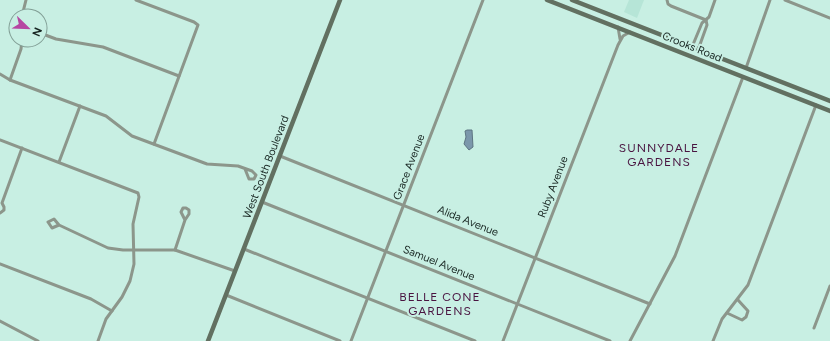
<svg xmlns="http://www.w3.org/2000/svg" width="830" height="341" viewBox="0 0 830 341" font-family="Figtree,sans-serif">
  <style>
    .built { fill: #b6e5d7 }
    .water { fill: #7b97ab; stroke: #5d7582 }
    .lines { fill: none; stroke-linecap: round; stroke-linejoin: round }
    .street { stroke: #8c968b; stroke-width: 3 }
    .secondary { stroke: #627061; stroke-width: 4.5 }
    .labels { text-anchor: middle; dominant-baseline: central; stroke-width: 4; stroke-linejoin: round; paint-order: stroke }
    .street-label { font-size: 11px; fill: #182622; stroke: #c8efe3 }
    .neighbourhood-label { font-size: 12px; letter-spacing: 1px; fill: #491440; stroke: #c8efe3 }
  </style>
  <rect width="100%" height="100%" fill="#c8efe3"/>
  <path class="built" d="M629 0H644L637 18 624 12Z"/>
  <path class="water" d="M467 130H472L473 147 469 150 464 144 466 137 465 131Z"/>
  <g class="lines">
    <g class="street">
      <path d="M136 0 194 22 198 25 154 144"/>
      <path d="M667 0 668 4 671 6 706 20"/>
      <path d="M785 0 830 18"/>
      <path d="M22 16 26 0"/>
      <path d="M618 27 620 39"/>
      <path d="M40 33 56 39 103 47 179 76"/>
      <path d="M692 47 702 23 709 17 715 0"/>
      <path d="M698 50 707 25 706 20"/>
      <path d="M746 68 770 0"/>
      <path d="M0 74 10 80 106 116 132 136 207 164 238 166 252 171 256 175 254 179H249L245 169"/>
      <path d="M10 80 21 49 22 40"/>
      <path d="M0 140 138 193 139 197 133 224 134 264 130 281 122 297 106 319 98 341"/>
      <path d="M280 156 650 304"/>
      <path d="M59 162 80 106"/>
      <path d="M262 202 610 341"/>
      <path d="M0 213 4 210V207L2 203 22 148"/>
      <path d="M59 225 52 228 48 222 54 219 59 225 108 248 123 250H175L235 271"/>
      <path d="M244 249 475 341"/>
      <path d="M175 250 185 220 189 214V210L186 208H183L181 212 185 220"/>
      <path d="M0 264 91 299 112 311"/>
      <path d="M226 295 340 341"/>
      <path d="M727 313 742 320 746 317 748 311 738 300"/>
      <path d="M0 321 38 341"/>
      <path d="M814 328 830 286"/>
      <path d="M351 341 483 0"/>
      <path d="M503 341 618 45 623 36 630 32"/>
      <path d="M630 341 675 256 743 77"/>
      <path d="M713 341 722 319 748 285 816 105"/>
    </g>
    <g class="secondary">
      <path d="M547 0 830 111"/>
      <path d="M572 0 830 101"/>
      <path d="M208 341 340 0"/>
    </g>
  </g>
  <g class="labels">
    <g class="street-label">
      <text transform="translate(692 47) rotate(22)">Crooks Road</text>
      <text transform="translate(266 167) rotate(-69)">West South Boulevard</text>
      <text transform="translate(409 167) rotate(-69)">Grace Avenue</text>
      <text transform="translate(553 187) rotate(-69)">Ruby Avenue</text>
      <text transform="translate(468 221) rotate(22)">Alida Avenue</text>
      <text transform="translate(439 263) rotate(22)">Samuel Avenue</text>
    </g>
    <g class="neighbourhood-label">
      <text x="659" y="148">SUNNYDALE<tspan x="659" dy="14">GARDENS</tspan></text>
      <text x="440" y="297">BELLE CONE<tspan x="440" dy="14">GARDENS</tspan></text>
    </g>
  </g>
  <g transform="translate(28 28) rotate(113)"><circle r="19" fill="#c8efe3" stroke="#829f96"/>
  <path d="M0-3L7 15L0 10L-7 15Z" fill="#b646a2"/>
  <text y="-6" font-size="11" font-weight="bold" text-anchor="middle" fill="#182622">N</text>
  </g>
</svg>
